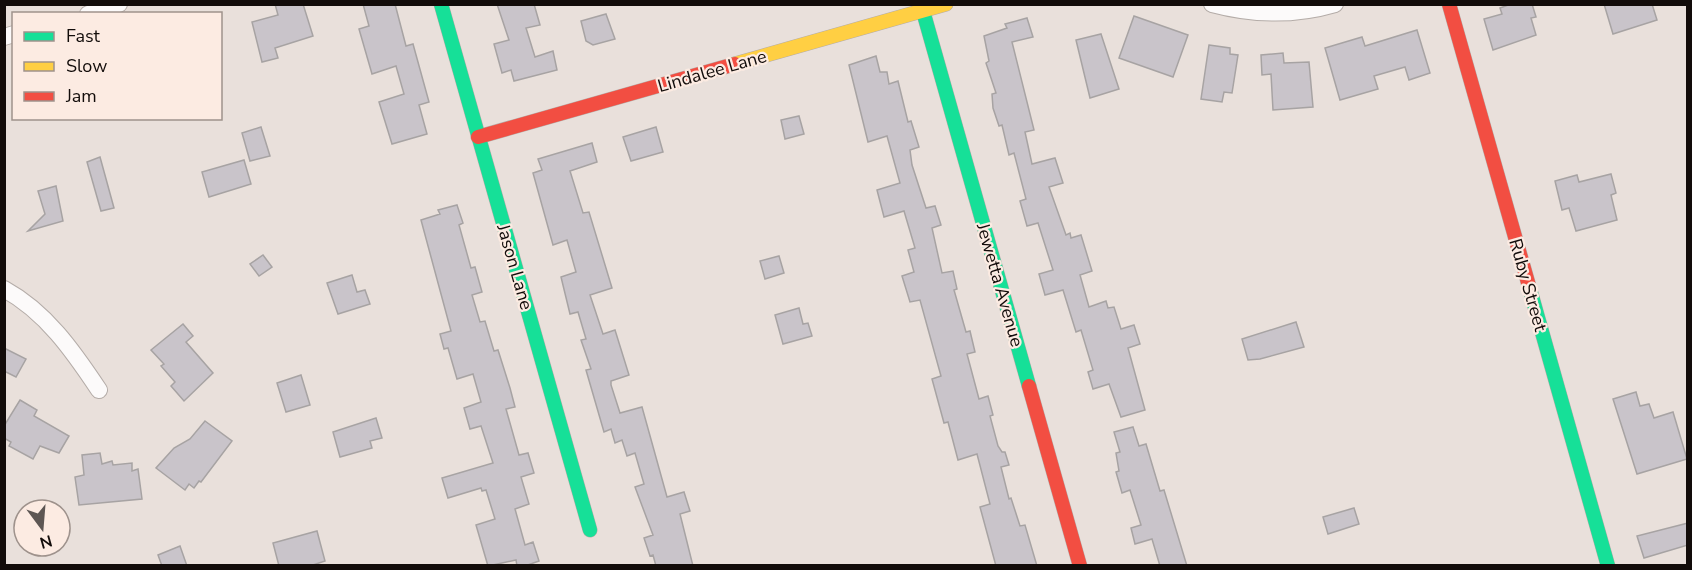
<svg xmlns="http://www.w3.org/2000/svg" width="1692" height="570" viewBox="0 0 1692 570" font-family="'Nunito Sans',sans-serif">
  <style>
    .building { fill: #c9c4ca; stroke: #a7a3a3; stroke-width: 1.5 }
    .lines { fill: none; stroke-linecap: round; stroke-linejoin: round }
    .street-casing { stroke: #b4aca8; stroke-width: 18 }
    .fast-casing { stroke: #b4aca8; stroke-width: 15 }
    .slow-casing { stroke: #b4aca8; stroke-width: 15 }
    .jam-casing { stroke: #b4aca8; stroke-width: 15 }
    .street { stroke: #fcfafa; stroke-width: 16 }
    .fast { stroke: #16e098; stroke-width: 14 }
    .slow { stroke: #ffcf43; stroke-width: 14 }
    .jam { stroke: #f24e42; stroke-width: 14 }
    .labels { text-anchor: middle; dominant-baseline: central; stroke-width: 4.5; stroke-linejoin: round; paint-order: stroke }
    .street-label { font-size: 18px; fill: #120c0a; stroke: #fcebe2 }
  </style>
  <rect width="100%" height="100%" fill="#e9e0db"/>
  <g class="building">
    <path d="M275 4H303L313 36 275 48 278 58 262 62 252 22 278 15Z"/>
    <path d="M363 4H395L406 46 413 44 429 102 419 105 427 134 392 144 379 102 404 94 396 66 372 74 359 29 369 26Z"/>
    <path d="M497 4H534L540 25 526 28 535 57 553 51 557 70 514 81 511 70 502 73 494 44 509 40Z"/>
    <path d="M1511 4H1532L1536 17 1531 18 1536 35 1493 50 1484 19 1502 14 1500 8Z"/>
    <path d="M1604 4H1652L1657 20 1613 34Z"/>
    <path d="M606 14 615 39 593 45 586 41 581 21Z"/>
    <path d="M1134 16 1188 35 1173 77 1119 58Z"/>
    <path d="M1027 18 1033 37 1012 42 1034 130 1025 132 1032 164 1055 158 1063 183 1049 187 1066 235 1070 233 1071 238 1081 235 1092 271 1080 275 1089 307 1106 301 1108 308 1114 307 1121 329 1134 325 1140 344 1128 348 1145 410 1121 417 1109 384 1093 389 1088 372 1093 370 1081 330 1076 332 1063 290 1045 295 1039 274 1053 270 1038 223 1027 226 1020 201 1026 199 1014 153 1009 155 1002 125 999 126 993 108 992 94 996 93 986 63 989 61 984 36 1007 28 1005 24Z"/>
    <path d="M1417 30 1430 73 1409 80 1405 67 1374 76 1378 89 1340 100 1325 48 1362 37 1365 46Z"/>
    <path d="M1101 34 1119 89 1090 98 1076 40Z"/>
    <path d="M1209 45 1230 48V54L1238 55 1232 93 1224 92 1222 102 1201 99Z"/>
    <path d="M1283 53 1284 63 1309 62 1313 107 1273 110 1271 74 1262 75 1261 55Z"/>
    <path d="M876 56 880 72H887L889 84 898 81 908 122 911 121 919 147 910 150 912 165 926 208 935 206 941 225 932 228 942 273 953 271 957 289 954 290 966 332 970 331 975 352 967 354 979 399 988 396 993 415 990 416 998 446 1002 452H1005L1009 465 1001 467 1009 499 1011 498 1020 526 1025 525 1037 566H996L980 507 990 504 977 454 958 460 948 422 944 423 932 379 941 376 920 300 910 302 902 276 914 272 908 250 915 248 904 211 884 217 877 190 900 183 887 136 868 142 849 65Z"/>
    <path d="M799 116 804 134 785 139 781 120Z"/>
    <path d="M261 127 270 156 250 161 242 133Z"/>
    <path d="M656 127 663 152 631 161 623 137Z"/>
    <path d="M592 143 597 162 570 171 583 213 589 212 612 288 590 295 603 334 615 330 629 375 611 381V385L620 413 642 407 667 497 684 492 690 511 680 514 693 566H656L653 555 650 556 644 538 653 535 635 487 644 484 635 453 627 456 622 440 615 443 611 429 604 432 586 370 591 369 581 340 586 339 578 312 570 314 561 277 576 272 567 240 553 245 533 173 542 170 538 159Z"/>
    <path d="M100 157 114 208 101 211 87 162Z"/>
    <path d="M244 160 251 184 209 197 202 172Z"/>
    <path d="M1611 174 1616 193 1611 195 1617 220 1576 231 1569 208 1562 210 1555 181 1577 175 1579 182Z"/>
    <path d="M56 186 63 221 28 231 45 214 38 191Z"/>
    <path d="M457 205 463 223 459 225 471 268 475 267 482 292 472 295 480 322 485 321 494 351 498 350 510 388 515 407 506 409 519 455 528 453 534 473 521 477 529 504 515 509 525 545 533 542 539 561 525 566H517L516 560 488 566 476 525 495 519 486 490 482 491 481 488 448 498 442 478 493 463 481 426 470 429 464 408 481 402 473 374 457 379 448 348 444 349 440 334 451 331 421 220 440 214 438 210Z"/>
    <path d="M263 255 272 267 259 276 250 264Z"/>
    <path d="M779 256 784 273 765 279 760 261Z"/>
    <path d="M352 275 357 292 365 290 370 304 338 314 327 283Z"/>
    <path d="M799 308 803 324 808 323 812 336 783 344 775 315Z"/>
    <path d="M1296 322 1304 347 1260 359 1248 360 1242 339Z"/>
    <path d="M183 324 193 336 186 342 213 373 184 401 171 386 175 382 161 366 164 364 151 350Z"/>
    <path d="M4 348 26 359 16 377 4 371Z"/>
    <path d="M301 375 310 405 286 412 277 383Z"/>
    <path d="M1636 392 1640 406 1649 404 1654 418 1673 412 1687 459 1637 474 1613 399Z"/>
    <path d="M20 400 37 410 34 416 69 436 59 453 40 446 33 459 9 446 11 442 4 438V426Z"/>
    <path d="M376 418 382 438 370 441 372 448 340 457 333 432Z"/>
    <path d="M205 421 232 441 201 482 199 481 194 488 189 484 185 490 156 468 174 448 190 439Z"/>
    <path d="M1133 427 1139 446 1146 444 1160 491 1164 490 1187 566H1160L1152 539 1135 544 1131 528 1141 525 1130 490 1122 493 1116 472 1119 471 1116 453 1120 452 1114 432Z"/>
    <path d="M100 453 102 464 112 461 113 465 132 463V471L138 469 142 499 79 505 75 477 84 475 82 455Z"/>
    <path d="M1354 508 1359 524 1328 534 1323 517Z"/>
    <path d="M1688 523V545L1644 558 1637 536Z"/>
    <path d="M317 531 325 561 310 566H279L273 543Z"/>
    <path d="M180 546 187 566H162L158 555Z"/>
  </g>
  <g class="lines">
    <defs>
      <g id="street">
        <path d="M1212 4C1253 15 1294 16 1335 4"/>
        <path d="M88 14 119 4"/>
        <path d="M4 37 14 34"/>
        <path d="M4 289C46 312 73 351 99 390"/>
      </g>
      <g id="fast">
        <path d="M441 4 590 530"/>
        <path d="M921 4 1029 386"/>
        <path d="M1529 286 1608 566"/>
      </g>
      <path id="slow" d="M735 64 946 4"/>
      <g id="jam">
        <path d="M1449 4 1529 286"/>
        <path d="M478 137 735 64"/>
        <path d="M1029 386 1080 566"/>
      </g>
    </defs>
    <use href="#street" class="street-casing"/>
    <use href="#fast" class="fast-casing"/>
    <use href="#slow" class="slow-casing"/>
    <use href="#jam" class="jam-casing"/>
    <use href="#street" class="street"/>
    <use href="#fast" class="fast"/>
    <use href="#slow" class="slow"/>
    <use href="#jam" class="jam"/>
  </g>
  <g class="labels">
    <g class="street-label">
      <text transform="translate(712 71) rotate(-16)">Lindalee Lane</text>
      <text transform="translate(515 267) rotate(74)">Jason Lane</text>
      <text transform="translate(1000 285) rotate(74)">Jewetta Avenue</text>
      <text transform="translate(1528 285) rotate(74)">Ruby Street</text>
    </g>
  </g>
  <rect width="1692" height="570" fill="none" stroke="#120c0a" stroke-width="12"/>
  <rect x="12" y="12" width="210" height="108" fill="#fcebe2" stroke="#9e928c" stroke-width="1.5"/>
  <rect x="24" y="32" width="30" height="9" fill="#16e098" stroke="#9e928c" stroke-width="1.5"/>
  <text x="66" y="42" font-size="18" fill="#120c0a">Fast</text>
  <rect x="24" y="62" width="30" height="9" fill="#ffcf43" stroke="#9e928c" stroke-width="1.5"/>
  <text x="66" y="72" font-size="18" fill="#120c0a">Slow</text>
  <rect x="24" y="92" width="30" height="9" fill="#f24e42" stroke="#9e928c" stroke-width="1.5"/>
  <text x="66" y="102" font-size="18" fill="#120c0a">Jam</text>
  <g transform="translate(42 528) rotate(164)"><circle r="28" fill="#fcebe2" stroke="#9e928c" stroke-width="1.5"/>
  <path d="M0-4.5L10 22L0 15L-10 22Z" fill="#5d5653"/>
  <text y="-9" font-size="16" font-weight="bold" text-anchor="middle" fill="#120c0a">N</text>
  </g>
</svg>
